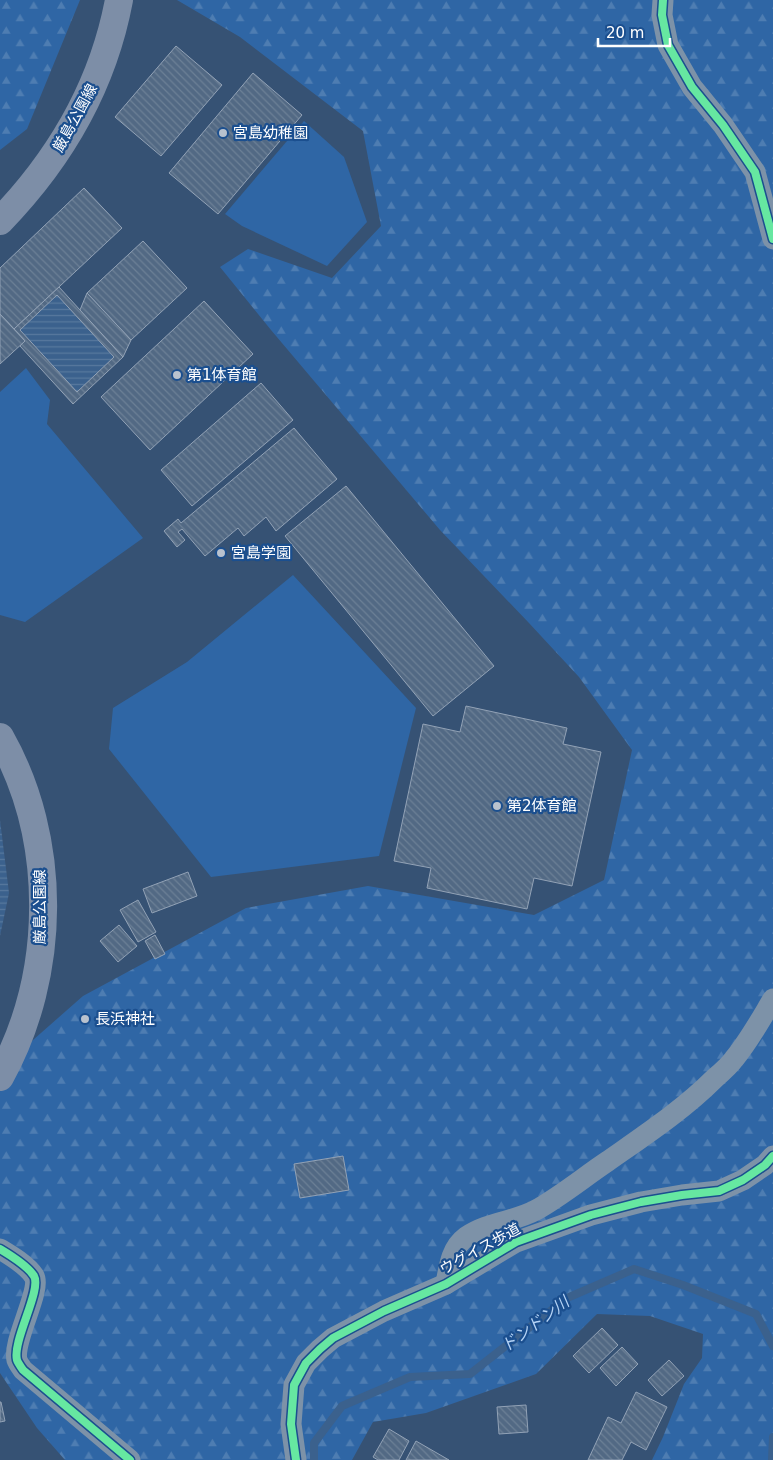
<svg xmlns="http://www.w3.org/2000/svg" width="773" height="1460" viewBox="0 0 773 1460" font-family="'DejaVu Sans','Noto Sans JP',sans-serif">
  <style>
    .green { fill: #2f66a5 }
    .forest { fill: url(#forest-firs) }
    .water { fill: url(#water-rules) }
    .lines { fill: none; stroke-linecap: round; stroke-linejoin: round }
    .stream { stroke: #3b618d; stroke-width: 8 }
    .building { fill: url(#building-back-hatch); stroke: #92a2b6; fill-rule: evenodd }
    .street { stroke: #7d92a8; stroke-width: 21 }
    .primary { stroke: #7d8ea7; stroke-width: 28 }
    .cycleway-casing { stroke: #1b4f8f; stroke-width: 11 }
    .cycleway { stroke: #66e7a1; stroke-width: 8 }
    .poi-dot { fill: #b9c2ce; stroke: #1b4f8f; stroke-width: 2 }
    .labels { text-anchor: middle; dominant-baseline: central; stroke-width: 4.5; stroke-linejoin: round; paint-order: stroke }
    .street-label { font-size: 15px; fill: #fff; stroke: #1b4f8f }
    .poi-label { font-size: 15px; fill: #fff; stroke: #1b4f8f; text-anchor: start }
    .water-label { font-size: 16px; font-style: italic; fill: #b5d3f5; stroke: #1b4f8f }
  </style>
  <defs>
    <pattern id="forest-firs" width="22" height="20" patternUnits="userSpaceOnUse" patternTransform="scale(1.25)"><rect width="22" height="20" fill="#2f66a5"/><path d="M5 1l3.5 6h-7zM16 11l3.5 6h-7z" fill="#4e7db2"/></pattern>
    <pattern id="water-rules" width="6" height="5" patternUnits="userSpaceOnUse" patternTransform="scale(1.25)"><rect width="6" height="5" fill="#3b618d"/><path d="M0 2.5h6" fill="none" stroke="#58799e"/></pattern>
    <pattern id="building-back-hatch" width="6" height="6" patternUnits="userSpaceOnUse" patternTransform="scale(1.25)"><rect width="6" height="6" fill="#526984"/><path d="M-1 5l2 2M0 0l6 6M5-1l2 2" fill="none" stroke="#6c8096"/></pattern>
  </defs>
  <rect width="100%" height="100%" fill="#365274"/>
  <g class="green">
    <path d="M304 121 344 157 367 222 327 266 242 226 225 214Z"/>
    <path d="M26 368 50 400 47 424 143 538 25 622 0 615V392Z"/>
    <path d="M293 575 416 708 379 856 211 877 109 749 113 708 187 662Z"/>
  </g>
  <g class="forest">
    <path d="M0 0H80L27 129 0 150Z"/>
    <path d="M177 0H773V1460H652L663 1437 684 1384 702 1358 703 1334 650 1316 597 1314 536 1374 426 1413 373 1422 352 1460H65L37 1428 0 1373V1086L16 1055 83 996 246 908 368 886 534 915 604 880 632 750 579 677 529 623 440 530 271 330 220 267 248 249 332 278 381 226 363 131 240 37Z"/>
  </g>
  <g class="water">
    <path d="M57 295 114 357 77 392 20 330Z"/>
    <path d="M0 820 9 893 0 936Z"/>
  </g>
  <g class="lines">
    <g class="stream">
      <path d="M314 1460V1443L342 1406 410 1377 470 1374 567 1298 634 1269 683 1285 756 1314 773 1346"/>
      <path d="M772 1460 773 1437"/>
    </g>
  </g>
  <g class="building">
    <path d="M176 46 222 85 161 156 115 117Z"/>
    <path d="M253 73 302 115 218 214 169 173Z"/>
    <path d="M84 188 122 228 14 329 0 314V268Z"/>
    <path d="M143 241 187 288 131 340 87 293Z"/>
    <path d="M59 287 123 357 73 404 20 346 25 341 14 329ZM57 295 114 357 77 392 20 330Z"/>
    <path d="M87 293 131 340 123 357 80 310Z"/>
    <path d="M204 301 253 354 150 450 101 397Z"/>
    <path d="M0 314 25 341 0 364Z"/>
    <path d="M261 383 293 420 192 506 161 470Z"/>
    <path d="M294 428 337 479 276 531 266 517 244 536 238 528 205 556 182 529 178 532 185 540 177 547 164 531 178 519 181 523Z"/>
    <path d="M346 486 494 666 433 716 285 536Z"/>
    <path d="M466 706 567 728 563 744 601 752 572 886 534 878 527 909 427 888 431 868 394 861 423 724 460 732Z"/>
    <path d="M188 872 197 896 152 913 143 889Z"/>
    <path d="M138 900 156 932 138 942 120 910Z"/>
    <path d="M119 925 137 946 118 962 100 941Z"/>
    <path d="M155 935 165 954 155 959 145 941Z"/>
    <path d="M343 1156 349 1190 300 1198 294 1164Z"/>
    <path d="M602 1328 618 1345 589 1373 573 1356Z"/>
    <path d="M622 1347 638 1364 616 1386 600 1368Z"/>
    <path d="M669 1360 684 1376 662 1396 648 1380Z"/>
    <path d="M636 1392 667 1407 646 1450 631 1442 622 1460H588L608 1417 621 1423Z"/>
    <path d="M0 1402H1L5 1421 0 1422Z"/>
    <path d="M526 1405 528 1432 499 1434 497 1407Z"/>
    <path d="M389 1429 409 1441 399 1460H378L373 1457Z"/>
    <path d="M416 1441 449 1460H406Z"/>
  </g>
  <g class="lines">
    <g class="street">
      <path d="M663 0 662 15 668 45 692 87 723 125 755 172 773 239"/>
      <path d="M0 1249C10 1255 27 1265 34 1276 42 1290 12 1341 17 1360 18 1363 21 1367 23 1370L130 1460"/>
      <path d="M446 1284C449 1267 451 1248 466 1237 488 1222 514 1222 536 1210 561 1196 584 1177 608 1161 645 1135 683 1110 715 1078 722 1072 729 1066 734 1059 749 1041 761 1019 773 999"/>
      <path d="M296 1460 291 1424 294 1385 306 1363 320 1349 333 1338 384 1311 446 1284 516 1242 591 1215 641 1202 682 1195 719 1191 743 1180 765 1165 773 1156"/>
    </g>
    <g class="primary">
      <path d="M0 221C60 159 103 85 119 0"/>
      <path d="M0 737C58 839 57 974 0 1077"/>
    </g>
    <defs>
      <g id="cycleway">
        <path d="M663 0 662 15 668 45 692 87 723 125 755 172 773 239"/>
        <path d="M0 1249C10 1255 27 1265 34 1276 42 1290 12 1341 17 1360 18 1363 21 1367 23 1370L130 1460"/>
        <path d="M296 1460 291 1424 294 1385 306 1363 320 1349 333 1338 384 1311 446 1284 516 1242 591 1215 641 1202 682 1195 719 1191 743 1180 765 1165 773 1156"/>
      </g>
    </defs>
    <use href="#cycleway" class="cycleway-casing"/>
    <use href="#cycleway" class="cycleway"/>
  </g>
  <g class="poi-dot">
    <circle cx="223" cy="133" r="5"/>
    <circle cx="177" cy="375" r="5"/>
    <circle cx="221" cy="553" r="5"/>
    <circle cx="497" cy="806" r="5"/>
    <circle cx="85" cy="1019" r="5"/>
  </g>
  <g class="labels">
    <g class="street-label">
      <text transform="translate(75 118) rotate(-61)">厳島公園線</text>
      <text transform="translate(40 907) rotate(-90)">厳島公園線</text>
      <text transform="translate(480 1249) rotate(-29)">ウグイス歩道</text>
    </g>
    <g class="poi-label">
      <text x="233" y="133">宮島幼稚園</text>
      <text x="187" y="375">第1体育館</text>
      <text x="231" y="553">宮島学園</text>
      <text x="507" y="806">第2体育館</text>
      <text x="95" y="1019">長浜神社</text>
    </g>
    <g class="water-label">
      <text transform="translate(535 1324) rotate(-37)">ドンドン川</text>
    </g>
  </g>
  <path d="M598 38v8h72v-8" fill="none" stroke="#ffffff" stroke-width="2.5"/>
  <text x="606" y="38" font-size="15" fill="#ffffff" stroke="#1b4f8f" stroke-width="4" paint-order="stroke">20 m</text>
</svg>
